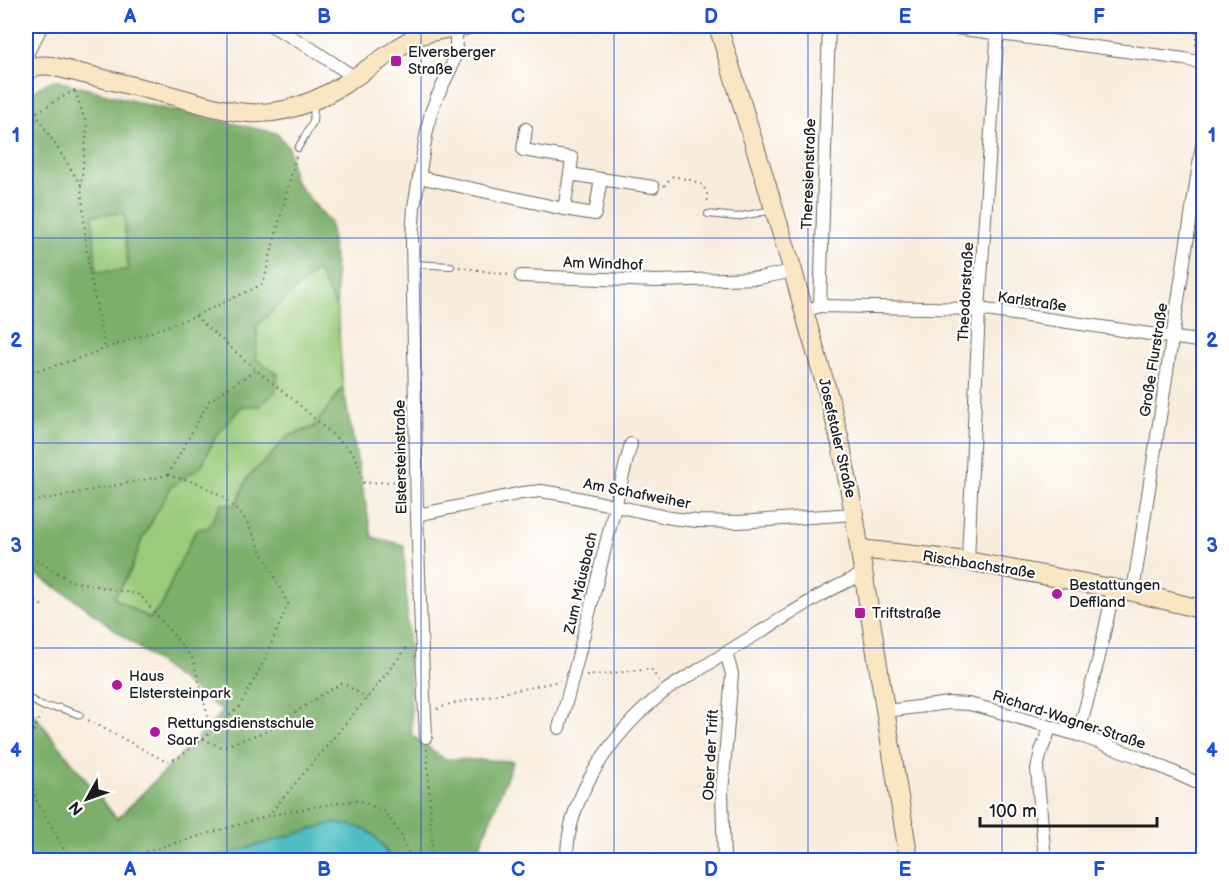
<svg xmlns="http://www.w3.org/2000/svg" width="1229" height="886" viewBox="0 0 1229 886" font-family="'Balsamiq Sans',sans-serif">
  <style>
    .green { fill: #9acb7a; stroke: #5b744b; stroke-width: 1.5 }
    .forest { fill: #7baf6a; stroke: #4c6643; stroke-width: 1.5; fill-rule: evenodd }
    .water { fill: #4fbdc4; stroke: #366c70; stroke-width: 1.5 }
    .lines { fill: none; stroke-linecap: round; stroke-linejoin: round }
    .lane-casing { stroke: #69655f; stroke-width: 8 }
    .street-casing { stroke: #69655f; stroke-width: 14 }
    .secondary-casing { stroke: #69655f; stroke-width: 20 }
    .path { stroke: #69655f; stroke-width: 2; stroke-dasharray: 1.5 4.5; stroke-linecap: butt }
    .lane { stroke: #fff; stroke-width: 6 }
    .street { stroke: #fff; stroke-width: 12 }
    .secondary { stroke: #fbe6c3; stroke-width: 18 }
    .grid { fill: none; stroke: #1d4ed8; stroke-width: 1.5; stroke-opacity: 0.55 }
    .poi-dot { fill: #b5179e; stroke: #fff; stroke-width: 2 }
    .labels { text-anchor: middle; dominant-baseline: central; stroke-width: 4.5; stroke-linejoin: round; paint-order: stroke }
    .poi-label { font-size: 15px; fill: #1c1c1c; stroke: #fff; text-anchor: start }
    .street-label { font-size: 15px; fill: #1c1c1c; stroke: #fff }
    .neatline { fill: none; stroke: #1d4ed8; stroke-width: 2 }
    .grid-label { font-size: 20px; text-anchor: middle; font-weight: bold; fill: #1d4ed8 }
  </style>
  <rect width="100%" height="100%" fill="#fff"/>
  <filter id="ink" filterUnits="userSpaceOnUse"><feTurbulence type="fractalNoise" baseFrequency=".0167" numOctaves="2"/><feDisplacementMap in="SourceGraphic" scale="12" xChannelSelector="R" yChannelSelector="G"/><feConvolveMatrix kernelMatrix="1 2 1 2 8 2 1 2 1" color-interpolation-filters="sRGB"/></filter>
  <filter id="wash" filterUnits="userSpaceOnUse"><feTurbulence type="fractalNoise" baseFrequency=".008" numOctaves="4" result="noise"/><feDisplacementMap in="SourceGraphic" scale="24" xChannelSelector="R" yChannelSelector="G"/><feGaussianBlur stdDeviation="1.35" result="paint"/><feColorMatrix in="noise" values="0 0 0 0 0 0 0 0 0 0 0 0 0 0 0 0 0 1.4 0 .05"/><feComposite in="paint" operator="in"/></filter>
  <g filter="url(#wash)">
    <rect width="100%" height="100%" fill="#f8ecdc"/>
    <g class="green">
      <path d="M124 213 128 271 96 272 92 215Z"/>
      <path d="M318 269 337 309 343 387 314 427 288 436 270 456 248 477 236 505 209 527 174 575 163 603 150 619 114 598 131 570 142 539 171 487 201 466 216 436 242 406H260L278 374 256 359 257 325Z"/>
    </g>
    <path class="forest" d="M54 80 144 104 276 133 289 148 293 179 330 223 336 275 337 309 317 270 257 325 256 359 278 375 276 391 260 406H242L216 436 201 466 171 487 142 539 131 570 114 598 150 619 163 603 174 575 196 530 209 527 221 504 236 505 248 477 270 456 288 436 314 427 343 387 372 537 404 545 412 735 444 759 513 761 478 851 481 860H390L384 846 334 823 207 860H26V704L117 819 223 712 76 600 26 568V100L39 87ZM124 213 128 270 96 272 93 215Z"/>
    <path class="water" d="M334 823C366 826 377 831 390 860H207Z"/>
  </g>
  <g filter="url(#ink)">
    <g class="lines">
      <defs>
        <g id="lane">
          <path d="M298 148 313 122 314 104"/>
          <path d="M708 214 737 217 773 210"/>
          <path d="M413 264 451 266"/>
          <path d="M26 697 44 707 60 708 80 715"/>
        </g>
        <g id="street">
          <path d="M272 26 312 49 354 77"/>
          <path d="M941 26 1184 59 1204 63"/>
          <path d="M27 70 28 52 42 26"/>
          <path d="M526 129 523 150 572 158 570 174"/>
          <path d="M419 177 564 209 595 214 601 179 653 187"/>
          <path d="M564 209 570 174 601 179"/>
          <path d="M521 276 656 281 759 278 793 271"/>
          <path d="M820 306 829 26"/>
          <path d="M803 311 820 306 979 309 1204 342"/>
          <path d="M417 515 522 493 541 491 560 494 671 518 697 521 739 522 854 514"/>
          <path d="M968 561 979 309 998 26"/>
          <path d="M1133 592 1204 132"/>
          <path d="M886 711 949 703 969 704 989 709 1078 735 1142 758 1204 786"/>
          <path d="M559 728C586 634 606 538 631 444"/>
          <path d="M1078 735 1098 661 1114 588"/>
          <path d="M426 737 421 631 417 515 412 239 414 207 426 136 431 112 437 97 451 68 456 52V28"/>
          <path d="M567 860C566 796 615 730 664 692 673 685 684 679 694 673 716 659 738 645 760 632 794 612 827 589 864 574"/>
          <path d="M724 860 722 793 732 674 726 653"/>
          <path d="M1045 860 1037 769 1041 751 1051 727"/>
        </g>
        <g id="secondary">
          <path d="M718 26 793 271 807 322 829 397 841 445 854 514 909 860"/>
          <path d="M26 73C33 65 41 65 51 66 88 75 125 84 162 93 218 107 254 126 312 101 339 90 365 70 389 54 398 48 407 41 416 37 431 30 449 29 465 26"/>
          <path d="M860 549 968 561 1133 592 1204 610"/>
        </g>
      </defs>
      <use href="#lane" class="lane-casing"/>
      <use href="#street" class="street-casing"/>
      <use href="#secondary" class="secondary-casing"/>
      <g class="path">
        <path d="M1196 26V50"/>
        <path d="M75 91 87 127 81 185 88 264 105 349"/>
        <path d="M35 113 81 185"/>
        <path d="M26 126 35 113 75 90"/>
        <path d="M664 186 673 176 694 181 703 185 707 194 708 205"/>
        <path d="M459 267 510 275"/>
        <path d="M195 316 256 370 295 401 355 455 364 483 404 481"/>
        <path d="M26 374 71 361 195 316 263 284 296 156"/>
        <path d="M168 475 209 401 256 370"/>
        <path d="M26 503 168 475 198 483 224 498 246 520 288 604 264 661 240 706 203 739 181 756 167 762 88 720"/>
        <path d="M26 554 71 581 140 595 193 659 212 732"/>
        <path d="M26 594 45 608"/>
        <path d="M586 676 651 669 660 682"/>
        <path d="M437 709 450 704 560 681"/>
        <path d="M203 739 221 747 268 731 323 694 343 683 367 698"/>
        <path d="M29 741 35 798 70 860"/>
        <path d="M26 748 41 715"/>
        <path d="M427 749 433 860"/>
        <path d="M268 816 367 698 409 645"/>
        <path d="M117 860 268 816 323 805 358 800 384 811 400 833 411 860"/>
      </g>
      <use href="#lane" class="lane"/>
      <use href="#street" class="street"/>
      <use href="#secondary" class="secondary"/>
    </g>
  </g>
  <path class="grid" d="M227 26V860M421 26V860M614 26V860M808 26V860M1002 26V860M26 238H1204M26 443H1204M26 648H1204"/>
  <g class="poi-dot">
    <rect x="390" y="55" width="12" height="12" rx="3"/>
    <circle cx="1057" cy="594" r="6"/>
    <rect x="854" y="607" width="12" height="12" rx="3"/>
    <circle cx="117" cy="685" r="6"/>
    <circle cx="155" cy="732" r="6"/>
  </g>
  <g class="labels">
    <g class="poi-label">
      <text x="408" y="52">Elversberger<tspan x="408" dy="17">Straße</tspan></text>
      <text x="1069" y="585">Bestattungen<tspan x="1069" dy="17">Deffland</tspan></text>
      <text x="872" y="613">Triftstraße</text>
      <text x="129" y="676">Haus<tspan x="129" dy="17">Elstersteinpark</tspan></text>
      <text x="167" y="723">Rettungsdienstschule<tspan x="167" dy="17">Saar</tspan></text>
    </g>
    <g class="street-label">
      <text transform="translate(809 174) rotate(-88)">Theresienstraße</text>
      <text transform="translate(603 264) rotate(2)">Am Windhof</text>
      <text transform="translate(966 292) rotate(-87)">Theodorstraße</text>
      <text transform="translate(1032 302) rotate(8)">Karlstraße</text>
      <text transform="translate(1154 360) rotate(-81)">Große Flurstraße</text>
      <text transform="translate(837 438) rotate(77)">Josefstaler Straße</text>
      <text transform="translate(401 457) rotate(-91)">Elstersteinstraße</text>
      <text transform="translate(637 494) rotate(11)">Am Schafweiher</text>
      <text transform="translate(979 565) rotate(9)">Rischbachstraße</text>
      <text transform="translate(581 583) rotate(-77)">Zum Mäusbach</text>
      <text transform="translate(1069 720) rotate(18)">Richard-Wagner-Straße</text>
      <text transform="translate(711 755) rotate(-87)">Ober der Trift</text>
    </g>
  </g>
  <rect width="1229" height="886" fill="none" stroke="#fff" stroke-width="66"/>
  <g transform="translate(87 799) rotate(230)" stroke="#ffffff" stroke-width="4.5" paint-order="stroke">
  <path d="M0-4.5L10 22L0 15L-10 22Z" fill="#1c1c1c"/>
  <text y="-9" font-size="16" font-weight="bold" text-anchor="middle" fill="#1c1c1c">N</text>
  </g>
  <path d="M980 817v9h177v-9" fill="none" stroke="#1c1c1c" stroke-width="3"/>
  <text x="989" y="817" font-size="18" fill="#1c1c1c" stroke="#ffffff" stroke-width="4.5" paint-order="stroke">100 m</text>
  <rect x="33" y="33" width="1163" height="820" class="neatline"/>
  <g class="grid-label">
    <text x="130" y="23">A</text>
    <text x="324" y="23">B</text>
    <text x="518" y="23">C</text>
    <text x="711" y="23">D</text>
    <text x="905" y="23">E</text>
    <text x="1099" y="23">F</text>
    <text x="16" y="142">1</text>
    <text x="1212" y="142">1</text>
    <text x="16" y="347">2</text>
    <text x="1212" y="347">2</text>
    <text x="16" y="552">3</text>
    <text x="1212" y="552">3</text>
    <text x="16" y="757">4</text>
    <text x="1212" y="757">4</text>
    <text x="130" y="876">A</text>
    <text x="324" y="876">B</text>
    <text x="518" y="876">C</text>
    <text x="711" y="876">D</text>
    <text x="905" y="876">E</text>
    <text x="1099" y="876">F</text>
  </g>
</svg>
